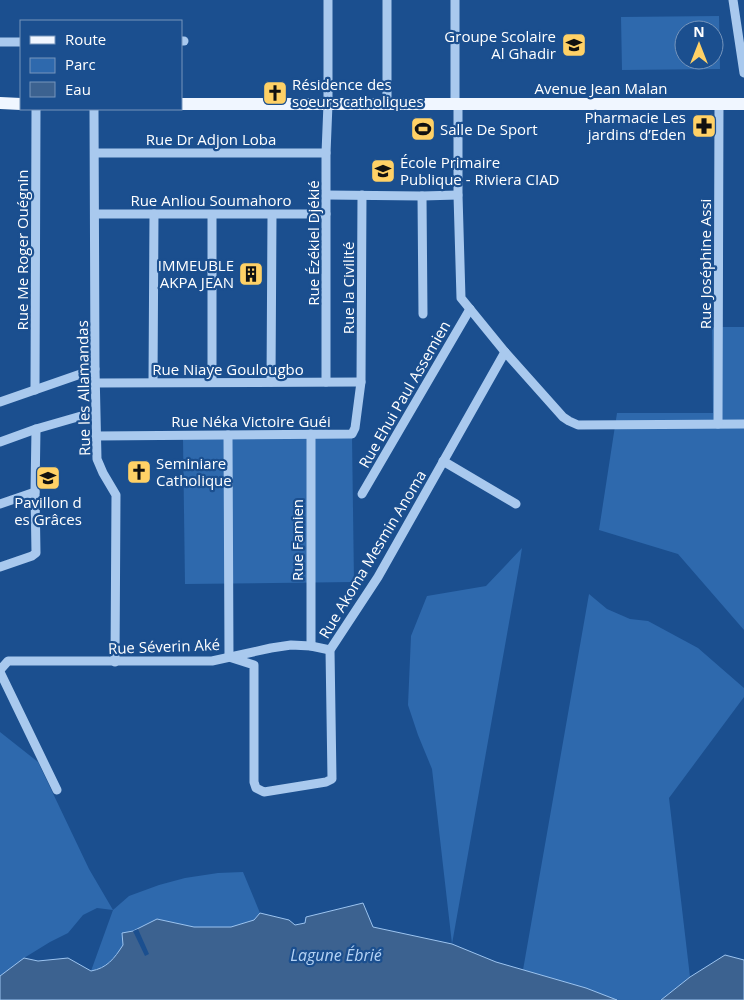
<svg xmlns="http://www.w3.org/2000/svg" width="744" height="1000" viewBox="0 0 744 1000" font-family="'Open Sans',sans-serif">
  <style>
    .green { fill: #2e69ad; fill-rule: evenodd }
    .water { fill: #3c6290; stroke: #9cc4f0 }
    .pier { fill: #1b4f8f }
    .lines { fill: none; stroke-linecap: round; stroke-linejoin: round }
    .minor { stroke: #a9c9ee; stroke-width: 9 }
    .major { stroke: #f0f6ff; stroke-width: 12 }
    .labels { text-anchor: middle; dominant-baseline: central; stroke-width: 4.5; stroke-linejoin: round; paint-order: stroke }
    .poi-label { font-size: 15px; fill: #fff; stroke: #1b4f8f; text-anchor: start }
    .street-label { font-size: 15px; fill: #fff; stroke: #1b4f8f }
    .water-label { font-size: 16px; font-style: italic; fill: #b5d3f5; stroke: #1b4f8f }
  </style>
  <rect width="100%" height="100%" fill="#1b4f8f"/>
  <g class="green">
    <path d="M719 16 720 69 622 70 621 17ZM684 30H714V60H684Z"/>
    <path d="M712 327H744V630L678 554 599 530 617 413H713Z"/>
    <path d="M352 437 354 582 185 584 183 439Z"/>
    <path d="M522 548 520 561 452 944 432 769 418 735 408 705 411 636 427 596 486 586Z"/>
    <path d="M589 594 607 609 630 619 648 621 698 648 744 688V697L669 798 690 977 661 1000H617L586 988 523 970Z"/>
    <path d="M0 732 38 762 89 869 113 910 129 896 159 885 185 878 218 873 243 872 260 913 254 920 231 927H194L157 919 133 931 122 933 123 945C114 959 107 968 91 971L113 910 97 908 83 915 68 933 50 942 24 958 0 976Z"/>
  </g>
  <g class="water">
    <path d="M363 903 373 927 452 944 496 962 586 988 617 1000H0V976L24 958 38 961 68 958 91 971C107 968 114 959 123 945L122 933 133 931 157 919 194 927H231L254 920 260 913 289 920 295 925 305 923 306 917Z"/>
    <path d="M725 955 744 960V1000H661L690 977Z"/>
  </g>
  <path class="pier" d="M138 929 149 954 145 956 133 931Z"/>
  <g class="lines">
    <g class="minor">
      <path d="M455 0V105"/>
      <path d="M733 0 744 73"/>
      <path d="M181 41H184"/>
      <path d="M0 42H21"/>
      <path d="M387 105V0"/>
      <path d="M458 105V195L461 298 505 352 563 417 569 421 578 425 744 424"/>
      <path d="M94 109 95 369 97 459 103 473 116 495 115 662"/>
      <path d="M95 153H326"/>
      <path d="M327 195 422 196 458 195"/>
      <path d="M422 196 423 314"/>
      <path d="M95 214H326"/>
      <path d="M153 382 154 214"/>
      <path d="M212 382V215"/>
      <path d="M271 382 272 215"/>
      <path d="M326 382V153L328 104V0"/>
      <path d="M95 383 361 382"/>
      <path d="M35 390 36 109"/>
      <path d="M0 402 95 369"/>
      <path d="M718 424 719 104"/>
      <path d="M228 435 229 657 254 665V782L256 788 264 792 326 782 332 779 330 650 378 577 505 352"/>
      <path d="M96 436 352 434 355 428 361 382 362 195"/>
      <path d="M0 442 36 429 95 412"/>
      <path d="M443 461 516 504"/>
      <path d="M362 494 470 309"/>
      <path d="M0 504 35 492"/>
      <path d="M0 567 32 556 36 553 35 492 36 429"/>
      <path d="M311 646V434"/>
      <path d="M0 670 8 661H212L271 648 291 645 311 646 330 650"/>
      <path d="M0 672 57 790"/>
    </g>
    <g class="major">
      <path d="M0 103 21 104"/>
      <path d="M181 104H744"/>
    </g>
  </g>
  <defs>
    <symbol id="school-square" viewBox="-11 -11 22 22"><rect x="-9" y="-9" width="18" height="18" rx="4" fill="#ffd166" stroke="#1b4f8f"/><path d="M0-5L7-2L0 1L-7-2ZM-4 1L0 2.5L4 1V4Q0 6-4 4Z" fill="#111"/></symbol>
    <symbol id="church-square" viewBox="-11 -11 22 22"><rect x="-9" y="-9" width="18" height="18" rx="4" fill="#ffd166" stroke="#1b4f8f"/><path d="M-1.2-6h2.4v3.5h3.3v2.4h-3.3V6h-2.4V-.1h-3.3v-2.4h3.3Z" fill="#111"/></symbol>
    <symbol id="pharmacy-square" viewBox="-11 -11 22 22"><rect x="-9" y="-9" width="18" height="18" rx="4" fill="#ffd166" stroke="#1b4f8f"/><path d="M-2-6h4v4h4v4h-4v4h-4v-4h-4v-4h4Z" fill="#111"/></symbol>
    <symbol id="stadium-square" viewBox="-11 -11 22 22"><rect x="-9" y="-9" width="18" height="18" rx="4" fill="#ffd166" stroke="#1b4f8f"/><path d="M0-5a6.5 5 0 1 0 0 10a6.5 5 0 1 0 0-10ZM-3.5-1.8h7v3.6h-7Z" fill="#111"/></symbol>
    <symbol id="building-square" viewBox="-11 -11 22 22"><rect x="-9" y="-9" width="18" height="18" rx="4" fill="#ffd166" stroke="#1b4f8f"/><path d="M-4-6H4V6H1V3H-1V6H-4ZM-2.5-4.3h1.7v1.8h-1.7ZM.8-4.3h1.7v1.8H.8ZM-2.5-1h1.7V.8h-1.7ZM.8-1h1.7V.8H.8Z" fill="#111"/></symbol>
  </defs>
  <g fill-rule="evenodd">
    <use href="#school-square" x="560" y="31" width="28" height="28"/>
    <use href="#church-square" x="261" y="79" width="28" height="28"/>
    <use href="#pharmacy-square" x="690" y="112" width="28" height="28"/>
    <use href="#stadium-square" x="409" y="115" width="28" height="28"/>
    <use href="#school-square" x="369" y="157" width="28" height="28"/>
    <use href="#building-square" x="237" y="260" width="28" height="28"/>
    <use href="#church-square" x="125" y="458" width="28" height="28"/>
    <use href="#school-square" x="34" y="464" width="28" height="28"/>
  </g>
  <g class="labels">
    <g class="poi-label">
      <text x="556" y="36" text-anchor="end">Groupe Scolaire<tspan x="556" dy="17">Al Ghadir</tspan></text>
      <text x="292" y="84">Résidence des<tspan x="292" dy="17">soeurs catholiques</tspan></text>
      <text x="686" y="117" text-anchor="end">Pharmacie Les<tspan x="686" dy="17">jardins d’Eden</tspan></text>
      <text x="440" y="129">Salle De Sport</text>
      <text x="400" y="162">École Primaire<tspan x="400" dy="17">Publique - Riviera CIAD</tspan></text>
      <text x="234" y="265" text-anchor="end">IMMEUBLE<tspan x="234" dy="17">AKPA JEAN</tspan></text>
      <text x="156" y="463">Seminiare<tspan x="156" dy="17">Catholique</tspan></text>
      <text x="48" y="502" text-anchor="middle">Pavillon d<tspan x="48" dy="17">es Grâces</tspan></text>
    </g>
    <g class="street-label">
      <text x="601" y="88">Avenue Jean Malan</text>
      <text x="211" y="139">Rue Dr Adjon Loba</text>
      <text x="211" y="200">Rue Anliou Soumahoro</text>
      <text transform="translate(313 243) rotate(-90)">Rue Ézékiel Djékié</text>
      <text transform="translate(22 250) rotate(-90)">Rue Me Roger Ouégnin</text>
      <text transform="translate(705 264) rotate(-90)">Rue Joséphine Assi</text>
      <text transform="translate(348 288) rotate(-90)">Rue la Civilité</text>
      <text x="228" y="369">Rue Niaye Goulougbo</text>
      <text transform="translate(83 388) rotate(-91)">Rue les Allamandas</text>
      <text transform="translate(404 394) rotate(-60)">Rue Ehui Paul Assemien</text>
      <text x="251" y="421">Rue Néka Victoire Guéi</text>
      <text transform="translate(297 540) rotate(-90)">Rue Famien</text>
      <text transform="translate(372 554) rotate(-59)">Rue Akoma Mesmin Anoma</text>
      <text transform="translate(164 646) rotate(-2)">Rue Séverin Aké</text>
    </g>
    <g class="water-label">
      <text x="336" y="955">Lagune Ébrié</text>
    </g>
  </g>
  <rect x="20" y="20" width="162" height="90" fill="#1b4f8f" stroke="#7695bc"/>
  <rect x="30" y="36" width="25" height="8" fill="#f0f6ff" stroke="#7695bc"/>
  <text x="65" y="45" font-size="15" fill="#ffffff">Route</text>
  <rect x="30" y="58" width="25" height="15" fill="#2e69ad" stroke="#7695bc"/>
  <text x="65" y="70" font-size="15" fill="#ffffff">Parc</text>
  <rect x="30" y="82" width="25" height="15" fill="#3c6290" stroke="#7695bc"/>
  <text x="65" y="95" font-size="15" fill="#ffffff">Eau</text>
  <g transform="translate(699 45)"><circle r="24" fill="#1b4f8f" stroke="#7695bc"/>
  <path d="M0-4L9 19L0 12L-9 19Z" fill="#ffd166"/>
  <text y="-8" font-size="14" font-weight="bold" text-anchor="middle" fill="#ffffff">N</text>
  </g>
</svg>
